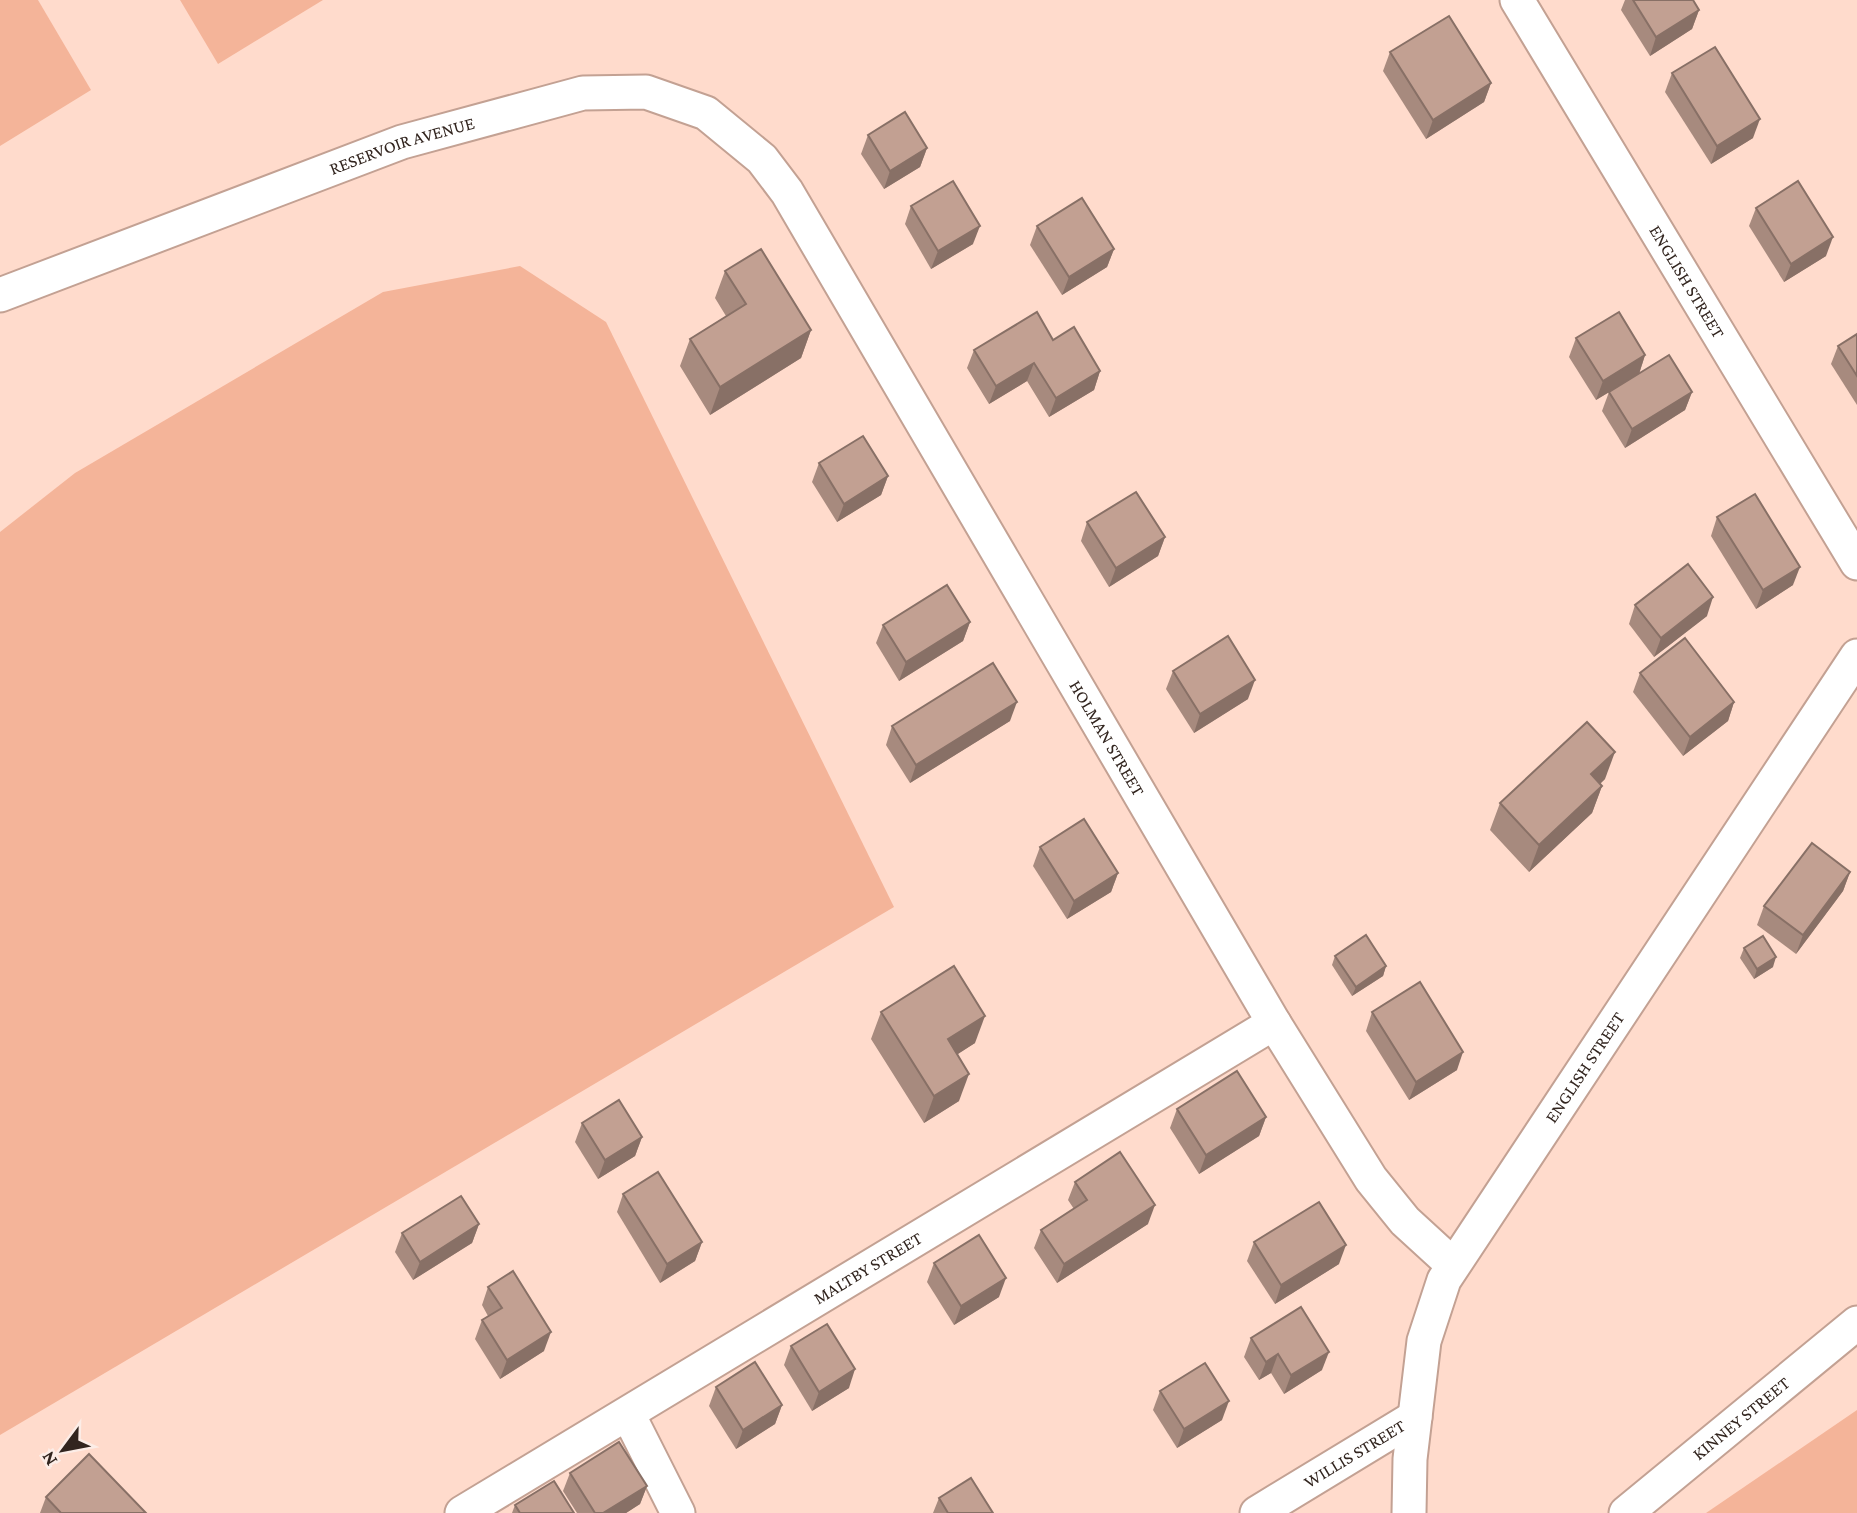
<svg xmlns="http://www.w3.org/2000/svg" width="1857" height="1513" viewBox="0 0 1857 1513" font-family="'Crimson Pro',serif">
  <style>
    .green { fill: #f4b499 }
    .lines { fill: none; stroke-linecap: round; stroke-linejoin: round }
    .minor-casing { stroke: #c3a193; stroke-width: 37 }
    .minor { stroke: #fff; stroke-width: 33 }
    .wall { fill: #a78a7e }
    .shaded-wall { fill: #887066 }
    .building { fill: #c2a092; stroke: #887066; stroke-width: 2 }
    .labels { text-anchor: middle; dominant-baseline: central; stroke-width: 5; stroke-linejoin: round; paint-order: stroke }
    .street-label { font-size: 18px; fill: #32251f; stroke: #fcede7 }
  </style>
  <rect width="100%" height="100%" fill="#ffdbcc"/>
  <g class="green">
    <path d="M0 0H38L91 90 0 146Z"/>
    <path d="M180 0H323L218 64Z"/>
    <path d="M520 266 606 322 894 907 0 1435V532L75 473 383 292Z"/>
    <path d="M1857 1410V1513H1706Z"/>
  </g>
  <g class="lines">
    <defs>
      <g id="minor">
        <path id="s1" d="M1517 0 1857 563"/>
        <path id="s2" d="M0 295 402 142 583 93 646 92 706 113 762 159 787 192 1274 1023 1371 1179 1405 1221 1453 1265"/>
        <path d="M628 1414 678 1513"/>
        <path id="s3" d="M462 1513 1274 1023"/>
        <path id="s4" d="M1257 1513 1415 1417"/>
        <path id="s5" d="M1409 1513 1410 1459 1424 1341 1444 1280 1857 656"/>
        <path id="s6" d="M1626 1513 1857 1323"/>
      </g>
    </defs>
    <use href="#minor" class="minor-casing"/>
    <use href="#minor" class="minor"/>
  </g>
  <g class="wall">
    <path d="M1625 0H1693L1699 10 1692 29 1650 56 1621 10Z"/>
    <path d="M1390 52 1491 83 1484 102 1426 139 1383 71Z"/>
    <path d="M1672 73 1753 138 1711 164 1665 92Z"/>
    <path d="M868 135 927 148 920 167 884 189 861 154Z"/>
    <path d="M911 206 973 244 931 269 905 224Z"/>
    <path d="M1756 208 1826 256 1784 282 1749 226Z"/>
    <path d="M1037 226 1114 249 1107 267 1062 295 1030 245Z"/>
    <path d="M725 271 811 330 801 358 710 415 680 366 690 339 726 316 715 298Z"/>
    <path d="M1857 334V405L1831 364 1838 346Z"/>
    <path d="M1576 338 1645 355 1639 374 1596 400 1569 357Z"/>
    <path d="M1053 340 1100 371 1094 390 1049 417 1027 381 989 404 967 368 974 350Z"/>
    <path d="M1609 392H1692L1685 410 1625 448 1602 411Z"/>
    <path d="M819 463 888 476 881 495 837 522 812 482Z"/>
    <path d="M1717 517 1793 585 1756 609 1711 536Z"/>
    <path d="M1087 522 1165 537 1158 556 1109 587 1081 541Z"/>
    <path d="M1635 605 1707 616 1654 657 1629 624Z"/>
    <path d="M970 622 963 641 899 681 876 643 883 625Z"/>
    <path d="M1173 671 1248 699 1194 733 1166 689Z"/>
    <path d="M1640 673 1734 702 1728 721 1683 756 1633 692Z"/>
    <path d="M1010 721 910 783 886 745 892 726Z"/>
    <path d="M1605 779 1600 784 1602 786 1592 813 1529 872 1490 830 1500 803Z"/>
    <path d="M1040 847 1118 873 1111 892 1067 919 1033 866Z"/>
    <path d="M1850 872 1843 891 1796 954 1757 925 1764 906Z"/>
    <path d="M1744 948 1773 967 1754 979 1740 958Z"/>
    <path d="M1335 956 1386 966 1383 976 1352 996 1332 965Z"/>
    <path d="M881 1012 975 1043 957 1054 959 1101 924 1123 871 1039Z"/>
    <path d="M1372 1012 1457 1070 1409 1100 1366 1031Z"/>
    <path d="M1177 1109 1266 1117 1259 1136 1199 1174 1170 1128Z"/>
    <path d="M582 1123 642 1137 635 1156 598 1179 575 1142Z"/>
    <path d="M1075 1182 1148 1224 1057 1283 1034 1248 1041 1230 1074 1209 1068 1200Z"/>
    <path d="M623 1194 702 1242 695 1261 660 1283 617 1212Z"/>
    <path d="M479 1224 472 1243 413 1280 395 1252 402 1233Z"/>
    <path d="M1254 1242 1339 1264 1275 1304 1247 1261Z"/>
    <path d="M934 1263 999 1297 954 1325 927 1282Z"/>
    <path d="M488 1287 544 1351 500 1379 475 1339 482 1320 488 1316 482 1305Z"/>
    <path d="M1251 1338 1322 1370 1284 1394 1271 1373 1259 1380 1244 1357Z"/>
    <path d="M791 1346 849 1388 812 1411 784 1365Z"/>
    <path d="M716 1387 782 1405 775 1424 736 1449 709 1406Z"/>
    <path d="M1160 1391 1222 1420 1177 1448 1153 1410Z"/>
    <path d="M570 1473 647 1486 640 1504 626 1513H577L563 1491Z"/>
    <path d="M46 1497 146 1513H40Z"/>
    <path d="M939 1498 993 1513H933Z"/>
    <path d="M515 1505 574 1513H512Z"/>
  </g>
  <g class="shaded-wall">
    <path d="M1699 10 1692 29 1650 56 1656 37Z"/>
    <path d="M1491 83 1484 102 1426 139 1433 120Z"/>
    <path d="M1760 119 1753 138 1711 164 1717 146Z"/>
    <path d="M927 148 920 167 884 189 890 171Z"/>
    <path d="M980 226 973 244 931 269 938 251Z"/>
    <path d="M1833 237 1826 256 1784 282 1791 264Z"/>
    <path d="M1114 249 1107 267 1062 295 1069 277Z"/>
    <path d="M811 330 801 358 710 415 720 387Z"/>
    <path d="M1645 355 1639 374 1596 400 1603 381Z"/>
    <path d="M1034 363 1027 381 989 404 996 386Z"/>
    <path d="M1100 371 1094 390 1049 417 1056 398Z"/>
    <path d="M1692 392 1685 410 1625 448 1632 429Z"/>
    <path d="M888 476 881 495 837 522 844 504Z"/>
    <path d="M1165 537 1158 556 1109 587 1116 568Z"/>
    <path d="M1800 567 1793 585 1756 609 1763 590Z"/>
    <path d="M1713 597 1707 616 1654 657 1661 638Z"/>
    <path d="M970 622 963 641 899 681 906 662Z"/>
    <path d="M1255 680 1248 699 1194 733 1200 714Z"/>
    <path d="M1017 702 1010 721 910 783 916 765Z"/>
    <path d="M1734 702 1728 721 1683 756 1690 737Z"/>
    <path d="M1615 752 1605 779 1581 801 1591 774Z"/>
    <path d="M1602 786 1592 813 1529 872 1539 845Z"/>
    <path d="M1850 872 1843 891 1796 954 1803 935Z"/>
    <path d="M1118 873 1111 892 1067 919 1074 901Z"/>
    <path d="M1776 957 1773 967 1754 979 1757 969Z"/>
    <path d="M1386 966 1383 976 1352 996 1356 987Z"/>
    <path d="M985 1016 975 1043 938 1067 948 1039Z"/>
    <path d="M1463 1052 1457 1070 1409 1100 1416 1082Z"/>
    <path d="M969 1074 959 1101 924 1123 934 1096Z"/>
    <path d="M1266 1117 1259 1136 1199 1174 1206 1155Z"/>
    <path d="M642 1137 635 1156 598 1179 605 1160Z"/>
    <path d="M1155 1205 1148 1224 1057 1283 1064 1264Z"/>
    <path d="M479 1224 472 1243 413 1280 420 1262Z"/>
    <path d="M702 1242 695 1261 660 1283 667 1264Z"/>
    <path d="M1346 1245 1339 1264 1275 1304 1281 1285Z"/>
    <path d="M1006 1278 999 1297 954 1325 961 1306Z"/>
    <path d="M551 1332 544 1351 500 1379 507 1360Z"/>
    <path d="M1329 1352 1322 1370 1284 1394 1291 1375Z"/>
    <path d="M1278 1354 1271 1373 1259 1380 1266 1362Z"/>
    <path d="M855 1369 849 1388 812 1411 819 1392Z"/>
    <path d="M1229 1401 1222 1420 1177 1448 1184 1429Z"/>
    <path d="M782 1405 775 1424 736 1449 743 1430Z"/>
    <path d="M647 1486 640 1504 626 1513H603Z"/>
  </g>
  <g class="building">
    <path d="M1633 0H1693L1699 10 1656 37Z"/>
    <path d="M1449 16 1491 83 1433 120 1390 52Z"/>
    <path d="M1715 47 1760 119 1717 146 1672 73Z"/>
    <path d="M905 112 927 148 890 171 868 135Z"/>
    <path d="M953 181 980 226 938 251 911 206Z"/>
    <path d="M1798 181 1833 237 1791 264 1756 208Z"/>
    <path d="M1082 198 1114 249 1069 277 1037 226Z"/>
    <path d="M761 249 811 330 720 387 690 339 746 304 725 271Z"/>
    <path d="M1037 312 1053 340 1074 327 1100 371 1056 398 1034 363 996 386 974 350Z"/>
    <path d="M1619 312 1645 355 1603 381 1576 338Z"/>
    <path d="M1857 334V376L1838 346Z"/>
    <path d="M1669 355 1692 392 1632 429 1609 392Z"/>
    <path d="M863 436 888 476 844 504 819 463Z"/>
    <path d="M1136 492 1165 537 1116 568 1087 522Z"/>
    <path d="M1755 494 1800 567 1763 590 1717 517Z"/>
    <path d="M1688 564 1713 597 1661 638 1635 605Z"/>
    <path d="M947 585 970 622 906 662 883 625Z"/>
    <path d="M1228 636 1255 680 1200 714 1173 671Z"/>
    <path d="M1685 638 1734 702 1690 737 1640 673Z"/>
    <path d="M993 663 1017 702 916 765 892 726Z"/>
    <path d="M1587 722 1615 752 1591 774 1602 786 1539 845 1500 803Z"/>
    <path d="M1084 819 1118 873 1074 901 1040 847Z"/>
    <path d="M1812 843 1850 872 1803 935 1764 906Z"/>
    <path d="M1366 935 1386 966 1356 987 1335 956Z"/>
    <path d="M1763 936 1776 957 1757 969 1744 948Z"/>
    <path d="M954 966 985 1016 948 1039 969 1074 934 1096 881 1012Z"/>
    <path d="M1420 982 1463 1052 1416 1082 1372 1012Z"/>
    <path d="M1237 1071 1266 1117 1206 1155 1177 1109Z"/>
    <path d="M619 1100 642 1137 605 1160 582 1123Z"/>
    <path d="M1120 1152 1155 1205 1064 1264 1041 1230 1087 1200 1075 1182Z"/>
    <path d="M658 1172 702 1242 667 1264 623 1194Z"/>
    <path d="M461 1196 479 1224 420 1262 402 1233Z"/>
    <path d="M1319 1202 1346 1245 1281 1285 1254 1242Z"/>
    <path d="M979 1235 1006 1278 961 1306 934 1263Z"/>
    <path d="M513 1271 551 1332 507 1360 482 1320 502 1308 488 1287Z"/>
    <path d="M1301 1307 1329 1352 1291 1375 1278 1354 1266 1362 1251 1338Z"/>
    <path d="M827 1324 855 1369 819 1392 791 1346Z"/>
    <path d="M755 1362 782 1405 743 1430 716 1387Z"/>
    <path d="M1205 1363 1229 1401 1184 1429 1160 1391Z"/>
    <path d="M619 1442 647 1486 603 1513H595L570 1473Z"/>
    <path d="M89 1454 146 1513H61L46 1497Z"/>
    <path d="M971 1478 993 1513H948L939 1498Z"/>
    <path d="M554 1481 574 1513H520L515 1505Z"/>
  </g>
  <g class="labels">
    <g class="street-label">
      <text stroke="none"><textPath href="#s2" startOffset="429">RESERVOIR AVENUE</textPath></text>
      <text stroke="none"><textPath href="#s1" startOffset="329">ENGLISH STREET</textPath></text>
      <text stroke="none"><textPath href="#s2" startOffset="1491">HOLMAN STREET</textPath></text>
      <text stroke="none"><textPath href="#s5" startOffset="492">ENGLISH STREET</textPath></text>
      <text stroke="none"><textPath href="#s3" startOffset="474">MALTBY STREET</textPath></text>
      <text stroke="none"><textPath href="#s6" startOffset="149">KINNEY STREET</textPath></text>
      <text stroke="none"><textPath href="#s4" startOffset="114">WILLIS STREET</textPath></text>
    </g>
  </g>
  <g transform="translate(63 1450) rotate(238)" stroke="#fcede7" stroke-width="5" paint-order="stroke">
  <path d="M0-5L12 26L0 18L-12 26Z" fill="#32251f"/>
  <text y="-10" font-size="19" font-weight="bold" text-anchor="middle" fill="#32251f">N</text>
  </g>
</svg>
